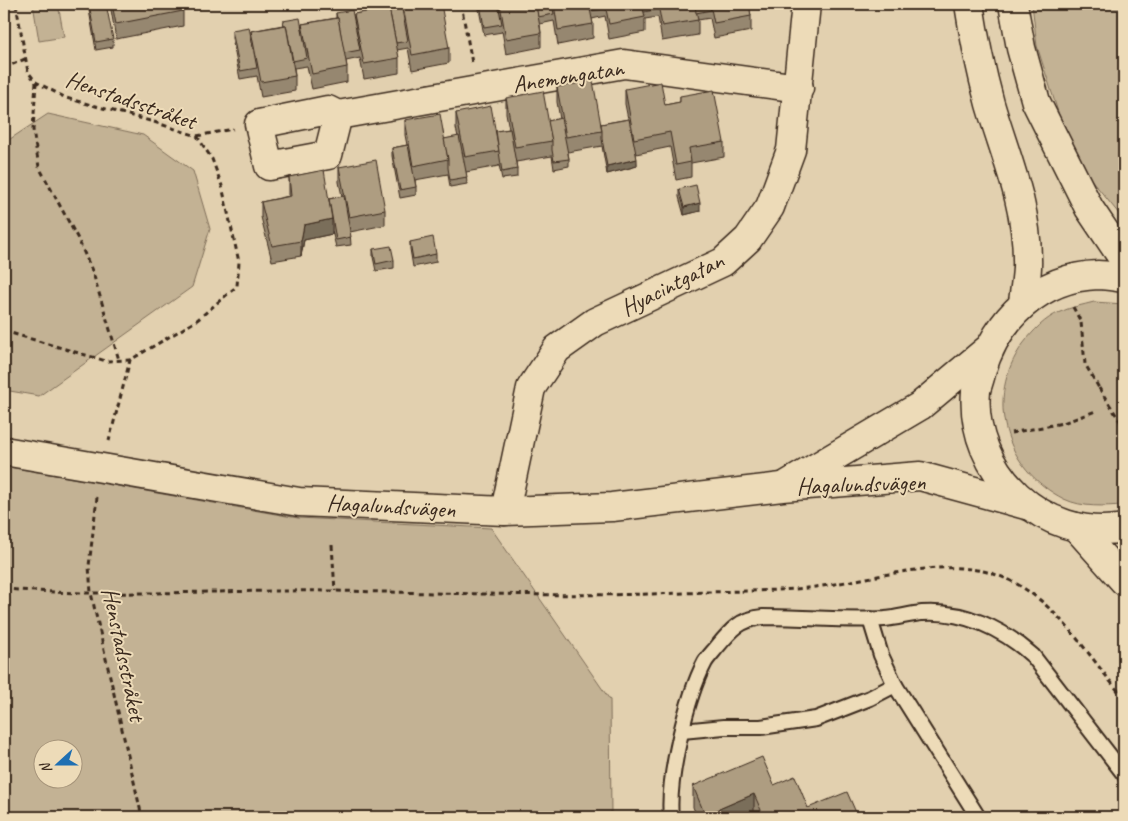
<svg xmlns="http://www.w3.org/2000/svg" width="1128" height="821" viewBox="0 0 1128 821" font-family="Caveat,sans-serif">
  <style>
    .green { fill: #c3b294; stroke: #7f6e59; fill-rule: evenodd }
    .lines { fill: none; stroke-linecap: round; stroke-linejoin: round }
    .lane-casing { stroke: #3b2a1e; stroke-width: 18 }
    .street-casing { stroke: #3b2a1e; stroke-width: 31 }
    .secondary-casing { stroke: #3b2a1e; stroke-width: 31 }
    .highway-casing { stroke: #3b2a1e; stroke-width: 31 }
    .path { stroke: #3b2a1e; stroke-width: 3; stroke-dasharray: 5 4; stroke-linecap: butt }
    .lane { stroke: #eddbb8; stroke-width: 14 }
    .street { stroke: #eddbb8; stroke-width: 28 }
    .secondary { stroke: #eddbb8; stroke-width: 28 }
    .highway { stroke: #eddbb8; stroke-width: 28 }
    .path-bridge { stroke: #3b2a1e; stroke-width: 3; stroke-dasharray: 5 4; stroke-linecap: butt }
    .wall { fill: #96876f; stroke: #3b2a1e }
    .shaded-wall { fill: #7a6e5a; stroke: #3b2a1e }
    .building { fill: #ae9d81; stroke: #3b2a1e }
    .labels { text-anchor: middle; dominant-baseline: central; stroke-width: 4; stroke-linejoin: round; paint-order: stroke }
    .street-label { font-size: 24px; fill: #3b2a1e; stroke: #eddbb8 }
  </style>
  <rect width="100%" height="100%" fill="#e2d0af"/>
  <filter id="ink" filterUnits="userSpaceOnUse"><feTurbulence type="fractalNoise" baseFrequency=".02" numOctaves="2"/><feDisplacementMap in="SourceGraphic" scale="10" xChannelSelector="R" yChannelSelector="G"/><feConvolveMatrix kernelMatrix="1 2 1 2 8 2 1 2 1" color-interpolation-filters="sRGB"/></filter>
  <g filter="url(#ink)">
    <g class="green">
      <path d="M33 4H58L64 37 39 41Z"/>
      <path d="M1032 4H1124V220L1072 156 1037 46Z"/>
      <path d="M48 114 143 135 193 171 210 229 192 287 39 396 4 390V143Z"/>
      <path d="M1094 302 1124 304V505C1104 506 1083 508 1064 499 1004 469 984 398 1023 344 1033 331 1045 318 1060 312 1071 307 1083 305 1094 302Z"/>
      <path d="M4 466 298 518 491 528 610 700 611 817H4ZM72 748V778H42V748Z"/>
    </g>
    <g class="lines">
      <defs>
        <g id="lane">
          <path d="M870 619 881 655 895 685 978 817"/>
          <path d="M682 731 724 727H761L816 719 870 698 895 685"/>
          <path d="M671 817C667 779 687 696 705 662 708 657 713 652 717 647 731 630 740 619 763 617 803 617 844 621 885 619 897 618 910 614 922 613 964 610 1003 629 1033 656L1124 774"/>
        </g>
        <g id="street">
          <path d="M338 115 328 155 269 166 259 124 328 110 338 115 624 64 799 88"/>
          <path d="M505 511 531 388 557 349 595 322 723 262 748 239 770 207 791 150 806 4"/>
        </g>
        <g id="secondary">
          <path d="M1124 278C1116 277 1106 275 1098 275 1040 277 996 319 981 373 980 379 977 385 976 391 969 472 1044 543 1124 528"/>
          <path d="M4 451 299 502 505 511 612 507 782 487 920 476 1026 505"/>
          <path d="M788 484 920 406 987 350"/>
          <path d="M1076 527 1124 581"/>
        </g>
        <g id="highway">
          <path d="M969 4C974 37 981 71 990 104 1005 155 1027 204 1027 259 1028 274 1024 289 1023 304"/>
          <path d="M1013 4 1021 48 1036 102 1089 208 1124 260"/>
        </g>
      </defs>
      <use href="#lane" class="lane-casing"/>
      <use href="#street" class="street-casing"/>
      <use href="#secondary" class="secondary-casing"/>
      <use href="#highway" class="highway-casing"/>
      <g class="path">
        <path d="M16 4 28 72 36 82 66 98 154 122 197 136 212 159 222 186 239 262 237 286 196 321 130 360 109 441"/>
        <path d="M461 4 472 63"/>
        <path d="M4 68 25 59"/>
        <path d="M36 82 33 130 39 167 78 239 93 273 119 360"/>
        <path d="M197 136 233 129"/>
        <path d="M1073 307 1081 322 1085 364 1099 388"/>
        <path d="M4 331 106 361 130 360"/>
        <path d="M1122 397 1124 396"/>
        <path d="M1120 421 1124 432"/>
        <path d="M1011 433 1063 423 1096 411"/>
        <path d="M97 497 89 566 91 593 142 817"/>
        <path d="M332 545 335 591"/>
        <path d="M4 589C33 591 63 593 92 593 173 594 254 590 334 591 458 593 582 598 707 592 740 591 774 591 807 588 864 582 939 556 994 574 1053 593 1086 654 1124 698"/>
      </g>
      <use href="#lane" class="lane"/>
      <use href="#street" class="street"/>
      <use href="#secondary" class="secondary"/>
      <use href="#highway" class="highway"/>
      <path class="path-bridge" d="M1099 388 1120 421"/>
    </g>
    <g class="wall">
      <path d="M89 4 113 39V47L96 50 89 10Z"/>
      <path d="M110 4H182L183 11V26L116 39Z"/>
      <path d="M387 4 403 14V7L449 48V63L412 70 408 48 397 50 399 58V73L364 79 360 58 346 61 347 67V82L312 89 307 66 294 68 295 76V91L261 97 257 76 240 79 232 38V30L251 38V31L283 25V21L302 32V24L336 18V13L354 22V14L387 8Z"/>
      <path d="M478 4H749L751 16V31L714 38 710 18 698 20V35L662 41 658 17 645 19V32L609 39 605 16 592 19 593 24V38L558 45 554 21 540 24 541 33V47L506 54 502 31V32L484 35Z"/>
      <path d="M557 87 601 124 628 119 625 104V89L665 105 680 102V96L724 142V157L691 163V177L676 180 670 147 636 154 637 166 607 174 602 146 568 152 569 159V166L554 169 552 156 516 162 517 169V177L502 179 499 165V166L466 172 467 184 450 187 448 174 415 180 416 187V195L400 198 392 156V148L407 145 405 135V120L444 139 458 137 456 128V113L496 131 509 129 506 113V98L548 121 560 119 557 102Z"/>
      <path d="M339 167 385 210V225L350 232 351 245 336 247 332 231V234L304 240 301 256 272 261 261 217V202L289 196V177L329 199 342 196 339 182Z"/>
      <path d="M679 189 700 211 684 215 679 197Z"/>
      <path d="M410 242 436 254V262L413 267 410 249Z"/>
      <path d="M373 249 394 260V268L376 271 373 257Z"/>
      <path d="M774 785 808 808 858 817H755L754 816 751 817H697L693 807V786Z"/>
    </g>
    <g class="shaded-wall">
      <path d="M637 159V166L607 174V166Z"/>
      <path d="M700 203V211L684 215V207Z"/>
      <path d="M332 219V234L304 240 301 256V241L304 225Z"/>
      <path d="M754 794V816L751 817H705V815Z"/>
    </g>
    <g class="building">
      <path d="M89 4H106L113 39 96 42Z"/>
      <path d="M112 4H182L183 11 116 24Z"/>
      <path d="M387 4H401L408 41 396 43 389 8H388Z"/>
      <path d="M422 4H441L449 48 412 55 403 7Z"/>
      <path d="M480 4H498L502 24 484 27Z"/>
      <path d="M500 4H536L541 33 506 39Z"/>
      <path d="M536 4H552L554 14 538 17Z"/>
      <path d="M554 4H589L593 24 558 30Z"/>
      <path d="M589 4H604L605 9 590 11Z"/>
      <path d="M605 4H642L645 17 609 24Z"/>
      <path d="M642 4H657L658 9 644 12Z"/>
      <path d="M658 4H695L698 20 662 26Z"/>
      <path d="M695 4H709L711 10 696 13Z"/>
      <path d="M710 4H749L751 16 714 23Z"/>
      <path d="M389 8 399 58 364 64 354 14Z"/>
      <path d="M352 10 360 50 344 53 338 18H337L336 13Z"/>
      <path d="M300 18 307 58 293 61 286 25H284L283 21Z"/>
      <path d="M338 18 347 67 312 74 302 24Z"/>
      <path d="M286 25 295 76 261 82 251 31Z"/>
      <path d="M249 27 257 68 240 71 232 30Z"/>
      <path d="M593 81 602 131 566 137 557 87Z"/>
      <path d="M661 82 665 105 680 102V96L714 90 724 142 689 148 691 162 676 165 670 132 634 139 625 89Z"/>
      <path d="M543 91 552 141 515 147 506 98Z"/>
      <path d="M491 106 499 151 465 157 456 113Z"/>
      <path d="M440 114 448 159 413 166 405 120Z"/>
      <path d="M561 118 569 159 554 161 552 150V141L548 121Z"/>
      <path d="M629 119 637 159 607 166 602 139V131L601 124Z"/>
      <path d="M510 129 517 169 502 172 496 131Z"/>
      <path d="M459 136 467 177 450 180 448 168V159L444 139Z"/>
      <path d="M408 145 416 187 400 190 392 148Z"/>
      <path d="M376 160 385 210 349 217 339 167Z"/>
      <path d="M324 170 332 219 304 225 301 241 272 246 261 202 291 196 289 177Z"/>
      <path d="M696 185 700 203 684 207 679 189Z"/>
      <path d="M344 196 351 237 336 240 329 199Z"/>
      <path d="M433 237 436 254 413 259 410 242Z"/>
      <path d="M391 246 394 260 376 264 373 249Z"/>
      <path d="M762 757 774 785 795 776 808 808 847 792 858 817H764L754 794 705 815 693 786Z"/>
    </g>
  </g>
  <g class="labels">
    <g class="street-label">
      <text transform="translate(568 76) rotate(-9)">Anemongatan</text>
      <text transform="translate(131 100) rotate(19)">Henstadsstråket</text>
      <text transform="translate(672 284) rotate(-27)">Hyacintgatan</text>
      <text transform="translate(861 484) rotate(-2)">Hagalundsvägen</text>
      <text transform="translate(391 506) rotate(3)">Hagalundsvägen</text>
      <text transform="translate(124 654) rotate(78)">Henstadsstråket</text>
    </g>
  </g>
  <rect width="1128" height="821" fill="none" stroke="#eddbb8" stroke-width="20"/>
  <rect x="10" y="10" width="1108" height="801" fill="none" stroke="#3b2a1e" stroke-width="2" filter="url(#ink)"/>
  <g transform="translate(58 764) rotate(249)"><circle r="24" fill="#eddbb8" stroke="#a6947a"/>
  <path d="M0-4L9 19L0 12L-9 19Z" fill="#1f6fb2"/>
  <text y="-8" font-size="14" font-weight="bold" text-anchor="middle" fill="#3b2a1e">N</text>
  </g>
</svg>
